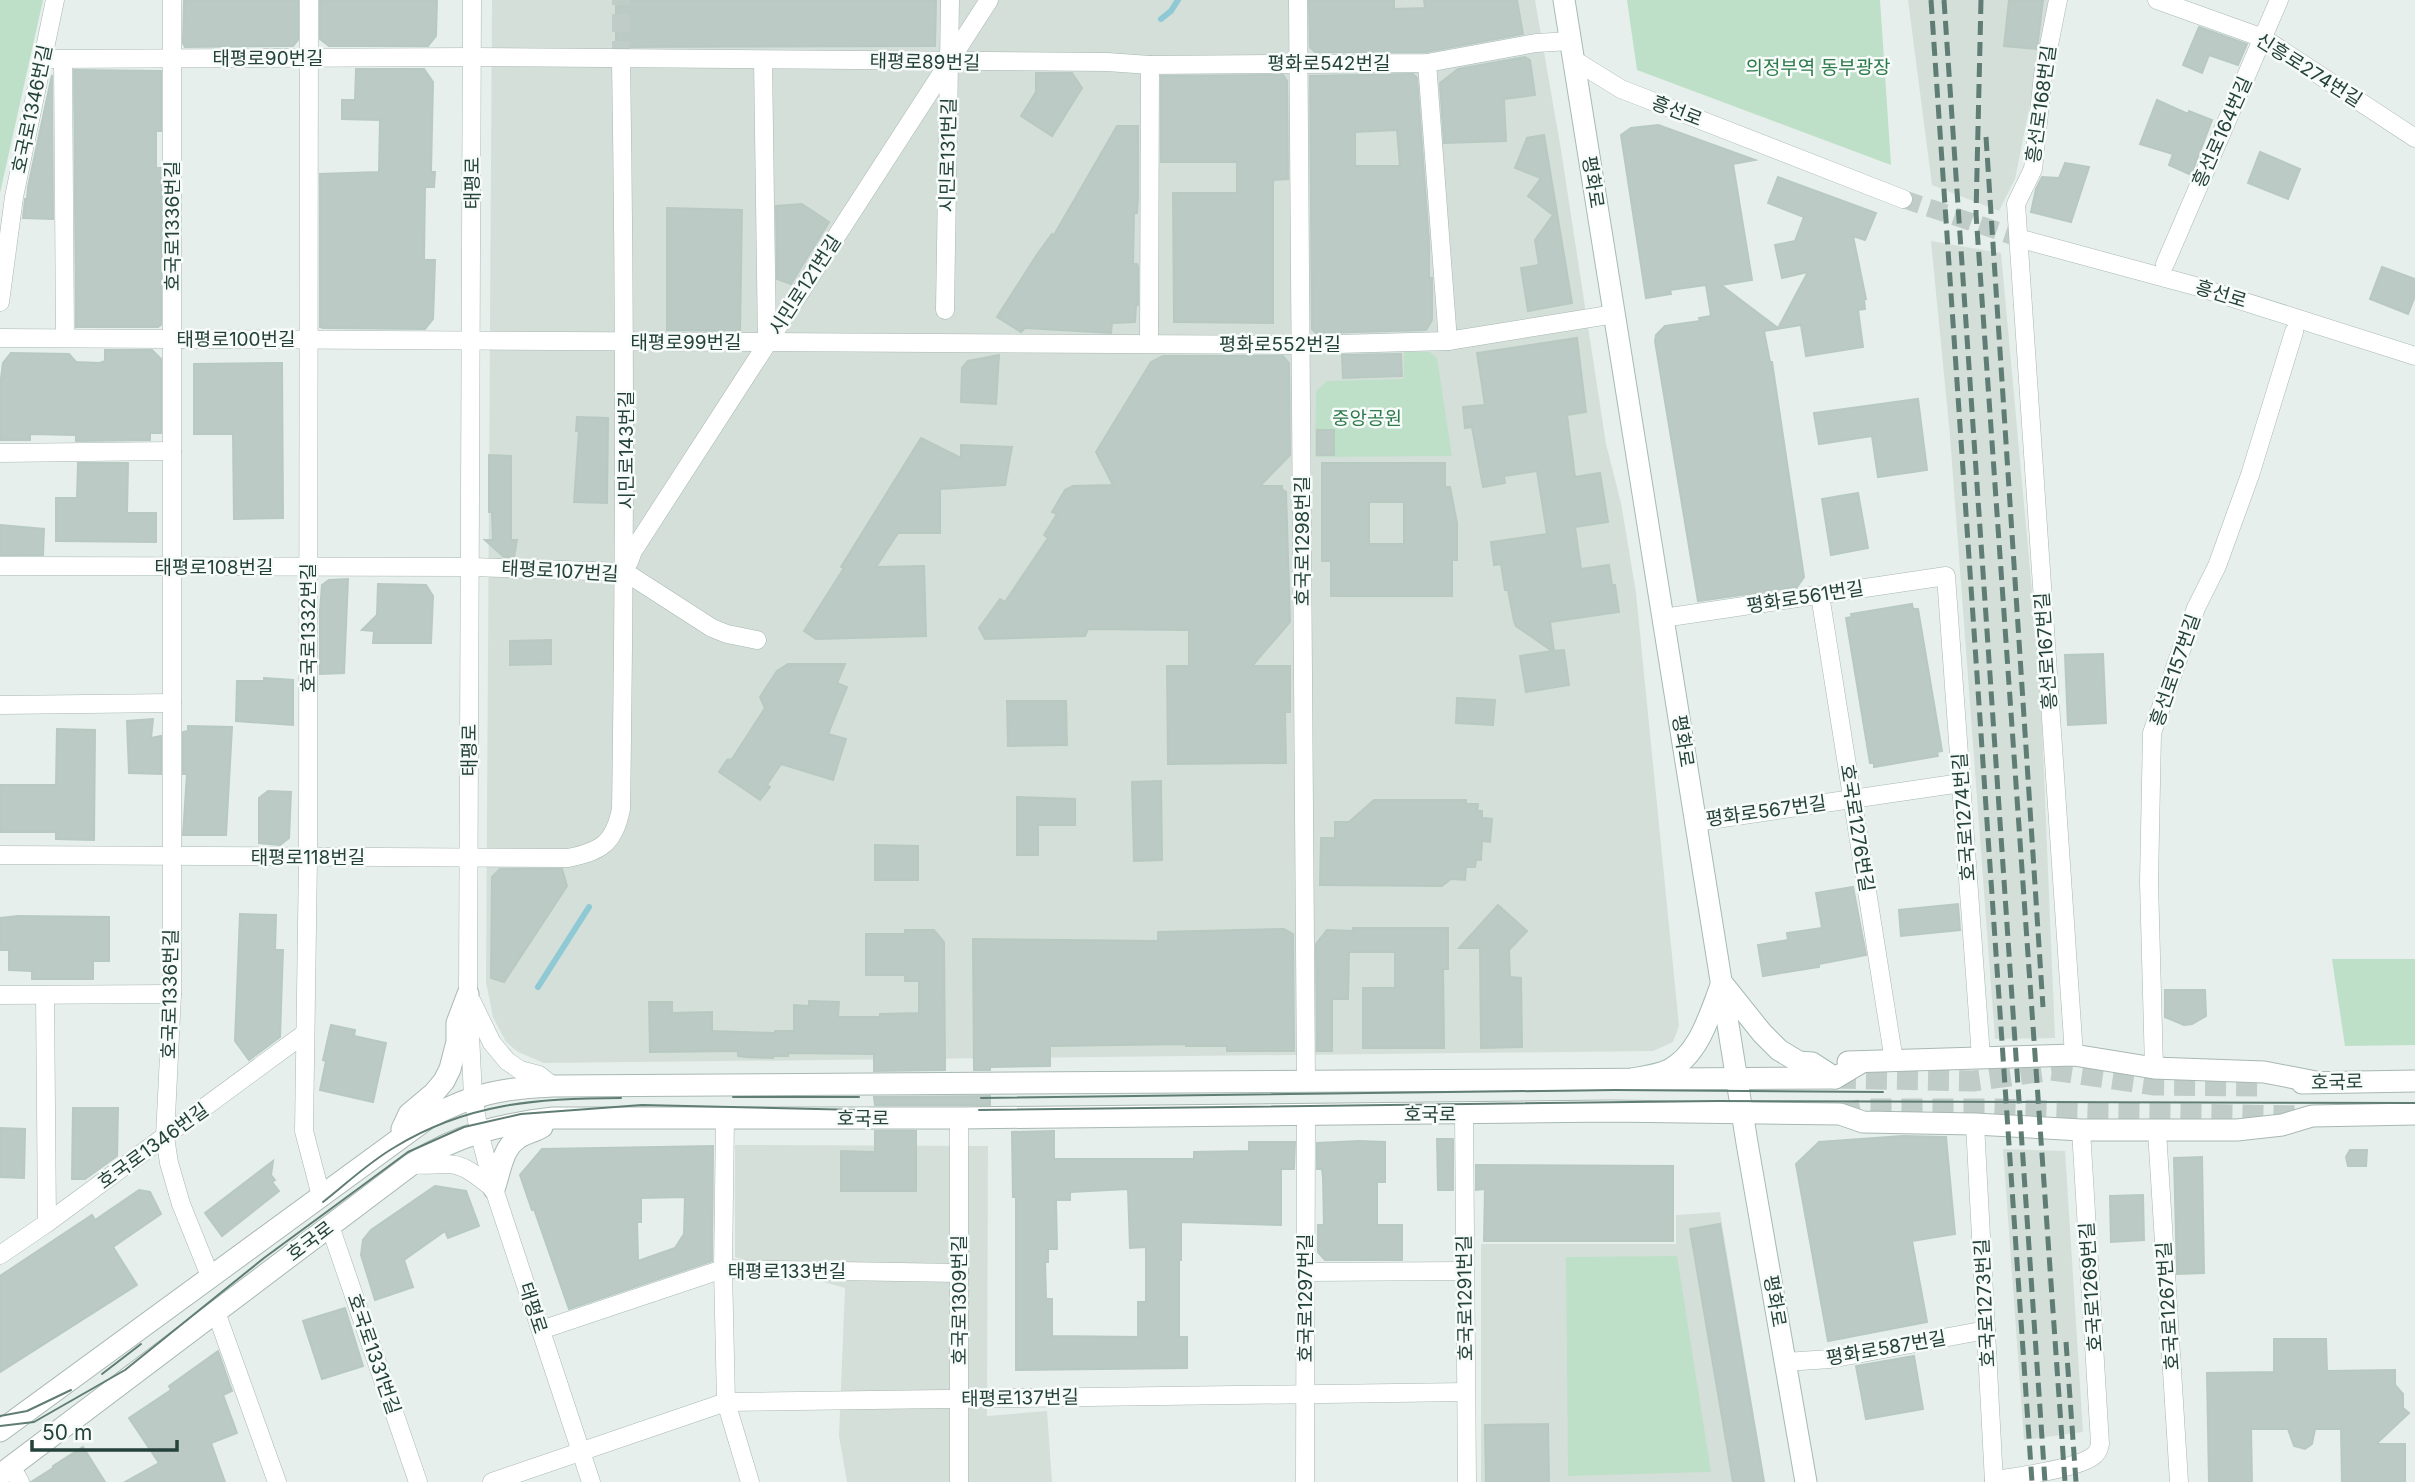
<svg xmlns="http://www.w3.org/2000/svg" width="2415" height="1482" viewBox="0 0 2415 1482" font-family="Inter,'Noto Sans KR',sans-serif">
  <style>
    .built { fill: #d4dfda }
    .green { fill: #bfe0c8 }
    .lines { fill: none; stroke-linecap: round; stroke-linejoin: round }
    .stream { stroke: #8ec9d4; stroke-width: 6 }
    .building { fill: #bbcac4; stroke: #b8c9c2; stroke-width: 2; fill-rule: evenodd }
    .minor-tunnel { stroke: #bfccc8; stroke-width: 18; stroke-dasharray: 18 9; stroke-linecap: butt }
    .tertiary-tunnel { stroke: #bfccc8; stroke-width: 21; stroke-dasharray: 21 10; stroke-linecap: butt }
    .minor-casing { stroke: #a8b8b2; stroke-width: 19 }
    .tertiary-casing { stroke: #a8b8b2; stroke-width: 23 }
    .secondary-casing { stroke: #a4bbb3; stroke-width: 23 }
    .minor { stroke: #fff; stroke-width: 18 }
    .tertiary { stroke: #fff; stroke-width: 21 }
    .secondary { stroke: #fff; stroke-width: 21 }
    .tram { stroke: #5f7d75; stroke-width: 2 }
    .rail { stroke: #5f7d75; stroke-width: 5; stroke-dasharray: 14 7; stroke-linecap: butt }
    .labels { text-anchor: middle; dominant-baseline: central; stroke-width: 5; stroke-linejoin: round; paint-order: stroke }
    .street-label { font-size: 19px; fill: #24423a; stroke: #f7fbf9 }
    .park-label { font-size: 19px; fill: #2d7a4b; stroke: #f7fbf9 }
  </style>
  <rect width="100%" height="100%" fill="#e6efeb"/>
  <g class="built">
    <path d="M492 0H1535L1561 150 1606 444 1621 503 1636 593 1679 1026 1673 1042 1653 1051 544 1063 518 1052 506 1042 493 1017 486 982Z"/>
    <path d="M1908 0H2051L2015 179 1999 211 1932 185Z"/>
    <path d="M1931 241 2001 253 2040 679 2055 1038 1995 1039 1950 436Z"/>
    <path d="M735 1145 988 1146 987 1416 1047 1411 1052 1482H847L839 1436 845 1288 735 1257Z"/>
    <path d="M2003 1149 2065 1151 2083 1432 2024 1440Z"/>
    <path d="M1720 1212 1765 1482H1481V1244H1676V1215Z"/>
  </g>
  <g class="green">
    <path d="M0 0H43L0 193Z"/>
    <path d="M1627 0H1880L1891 165 1637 70Z"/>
    <path d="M1404 352H1430L1437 358 1452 456 1315 457 1316 391 1327 381 1404 379Z"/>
    <path d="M2332 959H2415V1045L2345 1046Z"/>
    <path d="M1677 1256 1711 1472 1568 1476 1566 1257Z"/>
  </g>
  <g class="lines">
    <g class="stream">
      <path d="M1161 19 1171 11 1178 0"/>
      <path d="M538 987 589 907"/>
    </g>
  </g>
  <g class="building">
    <path d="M184 0H298V40L293 46 185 47 183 43Z"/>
    <path d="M320 0H437L436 36 428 46H329L320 39Z"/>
    <path d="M616 0H936L935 46 616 47Z"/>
    <path d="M1309 0H1394V9L1425 8 1424 0H1517L1523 34 1426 52H1315L1310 47Z"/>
    <path d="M2009 0H2043L2037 49 2004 46Z"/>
    <path d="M2199 27 2247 44 2238 65 2209 55 2202 73 2183 65Z"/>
    <path d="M1525 57 1530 60 1535 95 1504 99 1506 141 1444 143 1440 83 1458 69Z"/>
    <path d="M356 69H424L433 82 431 172H435L434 187H425L424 260H435L434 292 433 319 425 329 323 328 320 327V174L379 172 380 120 342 119V100H355Z"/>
    <path d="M74 70 161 71V131H156V168H161V325L158 327H76Z"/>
    <path d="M1036 73H1072L1082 88 1052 136 1021 116 1036 92Z"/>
    <path d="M1413 74 1417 78 1429 242V278H1432V320L1426 330 1316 333 1312 329 1310 76ZM1397 130 1400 166H1355V132Z"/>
    <path d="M52 75 53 219 23 218 25 199H27L28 187Z"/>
    <path d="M1283 75 1287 81 1288 179 1273 180V323L1174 322 1173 193H1237V162H1161V76Z"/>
    <path d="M2157 100 2188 114 2189 111 2212 120 2191 175 2169 165 2173 154 2140 144Z"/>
    <path d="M1658 125 1755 160 1733 164 1752 280 1721 285 1778 328 1808 272 1782 278 1775 245 1795 241 1804 217 1768 203 1778 177 1876 213 1865 240 1853 236 1866 299H1864L1865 309 1858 310 1863 347 1806 356 1801 325 1764 331 1770 362H1772L1804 577 1797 587 1698 601 1655 341 1656 335 1665 326 1700 321 1699 318 1711 316 1706 285 1670 290 1671 294 1646 298 1621 135 1631 128Z"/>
    <path d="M1117 126H1138V196L1137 213H1134L1133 264H1137L1138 267V305H1136L1135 322 1112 323 1111 333 1025 328 1021 332 997 317 1038 253 1052 234 1054 235Z"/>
    <path d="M1544 135 1572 303 1528 311 1521 268 1539 265 1535 240 1553 215 1528 196 1541 178 1515 168 1527 138Z"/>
    <path d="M2260 152 2300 169 2288 199 2248 183Z"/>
    <path d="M2065 163 2089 167 2071 222 2031 212 2036 189 2042 177 2059 178Z"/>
    <path d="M802 204 829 222 791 284 777 279 776 206Z"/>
    <path d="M667 208 742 210 740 331 667 330Z"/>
    <path d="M2382 267 2415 279V296L2408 314 2370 299Z"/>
    <path d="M1577 338 1586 412 1567 415 1575 477 1600 473 1608 522 1575 527 1581 569 1609 565 1612 585H1615L1619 612 1550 622 1554 651 1564 650 1569 685 1526 692 1520 656 1552 651 1516 626 1514 621 1508 590H1505L1501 564 1494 565 1491 542 1547 534 1537 471 1504 476 1505 483 1483 487 1472 427 1465 428 1463 407 1485 405 1477 353Z"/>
    <path d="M105 350H152L161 359V433H150V440L76 441V435L30 434V440H0V386L3 363 11 353 69 354 76 362 100 363 105 361Z"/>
    <path d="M1401 354 1402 376 1343 378 1342 355Z"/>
    <path d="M999 355 996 404 961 402 962 368 968 361Z"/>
    <path d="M1163 356H1283L1289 363 1290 455 1260 486H1282V489L1286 492 1290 622 1252 666H1290V712H1285L1286 763 1168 764 1167 666H1189V630L1088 629 1085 636 985 639 979 628 1000 599 1005 602 1048 538 1044 535 1057 514 1052 512 1065 490 1073 486 1113 485 1096 452 1151 362Z"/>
    <path d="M282 363 283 518 234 519 233 434H194V364Z"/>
    <path d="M1918 399 1927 470 1878 477 1872 436 1819 444 1814 413Z"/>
    <path d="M577 417 608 418 607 503 574 502 579 431H576Z"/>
    <rect x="1317" y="430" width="17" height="25"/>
    <path d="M921 438 961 458V445L1012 447 1005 485 940 489V533H898L876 567 924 566 926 636 816 639 804 631 844 568 841 567Z"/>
    <path d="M489 455 511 456V540H517L514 557H504L485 540H493L492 512H489Z"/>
    <path d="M78 463H128L127 513H156V542L56 541V498H77Z"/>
    <path d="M1322 463H1445V487H1450L1457 523V560H1452V596H1331V561H1322ZM1369 502H1404V544H1369Z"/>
    <path d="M1858 493 1868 548 1831 555 1822 499Z"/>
    <path d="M0 525 44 529 43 555H0Z"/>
    <path d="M348 579 344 673 320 674V611L322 585 329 580Z"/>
    <path d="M378 584 426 585 433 596 431 643H373L374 631 362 630 377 615Z"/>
    <path d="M1912 604 1913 609H1918L1942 751 1937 752 1938 756 1874 767V763H1870L1846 618 1852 617 1851 614Z"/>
    <path d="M551 640V664L510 665V641Z"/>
    <path d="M2103 654 2106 723 2068 725 2065 655Z"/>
    <path d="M788 664H845L837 683 847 687 828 734 846 739 833 780 781 764 767 785 770 787 760 800 719 772 727 760 732 759 765 708 760 697 777 671Z"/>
    <path d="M264 678 293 680V725L236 721 237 681H264Z"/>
    <path d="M1457 698 1495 700 1493 725 1456 723Z"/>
    <path d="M1007 701H1066L1067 745 1008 746Z"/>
    <path d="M153 719 151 738 161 736V774L129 773 127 721Z"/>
    <path d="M188 726 232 727 226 835H183L187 774H183V732L188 731Z"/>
    <path d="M57 729 95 730 94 840 56 839V832H0V785H56Z"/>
    <path d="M1161 781 1162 860 1134 861 1132 782Z"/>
    <path d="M268 791 291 792 289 838 280 845 259 843V798Z"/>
    <path d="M1017 797 1075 799V825H1038V855H1017Z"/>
    <path d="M1374 800H1466V804H1478L1477 811H1482V818L1492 819 1490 842 1482 841 1481 860H1476L1475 867H1466L1465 880 1451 879 1442 886 1320 885 1321 838H1335V822H1349Z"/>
    <path d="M875 845 918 846V880H875Z"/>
    <path d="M500 869H562L567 886 504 982 491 978 492 877Z"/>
    <path d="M1853 887 1866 955 1819 964V967L1763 976 1758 945 1788 940 1787 933 1822 928 1816 893Z"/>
    <path d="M1958 904 1960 930 1901 936 1899 910Z"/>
    <path d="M1498 905 1527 931 1509 950 1510 977 1521 978 1522 1047 1481 1048 1480 948H1459Z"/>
    <path d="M240 914 276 915 275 950H283L280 1037 249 1060 235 1041Z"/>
    <path d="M18 916 109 917V961H93V979H32V971L9 970V950H0V918Z"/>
    <path d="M1353 928H1448V969H1443L1444 1048H1363V988H1395V952H1349L1348 999H1332V1051H1317L1316 944 1327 930 1353 931Z"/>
    <path d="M1284 929 1293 934 1294 1051H1227V1046H1186V1044L1050 1046V1066L990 1067V1070H974L973 939 1158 941V932Z"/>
    <path d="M905 930H934L944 942 945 1070 874 1071V1054L788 1053V1056H773V1058L745 1057 738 1056V1051L650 1052 649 1002H672V1013L712 1012V1031L775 1033V1031H794V1005L809 1006V1001L839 1002 838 1017H880V1014L919 1013V981H905V975H866V934H905Z"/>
    <path d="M2165 990H2205L2206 1016 2192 1024 2184 1025 2165 1017Z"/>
    <path d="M331 1025 355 1030 354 1036 386 1043 373 1102 320 1090 326 1061 323 1060Z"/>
    <path d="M990 1096V1105H875L874 1097Z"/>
    <path d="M73 1108H118L117 1156 85 1179H72Z"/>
    <path d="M0 1128 25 1129 24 1178 0 1177Z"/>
    <path d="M875 1131H916V1191H841V1151L875 1152Z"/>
    <path d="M1054 1131V1159H1194V1152L1249 1151V1142H1295L1294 1169H1281V1225L1181 1222V1260H1179V1337H1187V1368L1016 1370V1197H1013L1012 1132ZM1128 1189 1130 1248 1146 1247V1302H1138V1337L1052 1336V1299H1046L1045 1262H1048V1249H1057L1056 1200H1070V1192Z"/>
    <path d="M1903 1136 1946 1137 1955 1234 1912 1241 1927 1322 1828 1341 1796 1164 1819 1142Z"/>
    <path d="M1437 1139H1453V1190H1438Z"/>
    <path d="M1359 1141 1385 1142V1182H1377V1225H1402V1260H1325L1318 1252V1225H1324L1323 1178 1322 1169H1317V1143Z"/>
    <path d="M713 1146 712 1261 569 1309 534 1209 532 1210 520 1175 542 1149ZM685 1197 684 1234 675 1248 638 1261 637 1222H641V1198Z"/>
    <path d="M2350 1150H2367L2366 1166H2348L2346 1157Z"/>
    <path d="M2202 1157 2204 1273 2177 1274 2174 1158Z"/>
    <path d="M273 1161 271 1175 275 1180 272 1182 279 1191 222 1236 205 1213Z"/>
    <path d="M1476 1165 1673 1166V1241H1484L1485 1189 1476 1190Z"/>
    <path d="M435 1186 466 1191 479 1226 448 1238 445 1231 404 1260 413 1287 375 1300 361 1255 363 1240 371 1230Z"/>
    <path d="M139 1190 150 1192 161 1214 113 1247 137 1285 0 1372V1276L92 1215 95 1220Z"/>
    <path d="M2143 1195 2144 1240 2111 1242 2110 1196Z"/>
    <path d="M1720 1224 1764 1482H1733L1690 1229Z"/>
    <path d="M345 1308 363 1366 322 1379 303 1321Z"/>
    <path d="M2274 1339H2326L2327 1371 2395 1370V1385L2403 1394V1408L2409 1413 2376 1444H2405V1482H2342L2341 1429H2315L2312 1444 2305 1449 2294 1446 2288 1429H2251L2252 1482H2209L2207 1373 2274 1372Z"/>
    <path d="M218 1351 232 1391 223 1395 237 1433 211 1443 225 1482H125L159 1463 129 1418 171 1390 169 1386Z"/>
    <path d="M1914 1356 1923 1409 1866 1419 1856 1366Z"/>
    <path d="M1548 1424 1549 1482H1486L1485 1425Z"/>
    <path d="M83 1447 105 1482H31L53 1468V1466Z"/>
  </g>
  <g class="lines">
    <g class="minor-tunnel">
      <path d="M621 59V0"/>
      <path d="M1903 199 2025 240"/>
    </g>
    <g class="tertiary-tunnel">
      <path d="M1835 1078 1973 1081 2052 1070 2155 1085 2259 1086"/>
      <path d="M1840 1114 1864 1109H1993L2108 1113 2303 1116"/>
    </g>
    <defs>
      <g id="minor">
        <path d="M172 0V994L165 1137 169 1163 181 1204 210 1276"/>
        <path d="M309 0 308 858 304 1131 321 1196"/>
        <path d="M472 0 468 994 473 1096 479 1132 494 1189 591 1482"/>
        <path d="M1298 0 1306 1082"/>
        <path d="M2058 0 2043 75 2033 169 2016 204 2074 1055"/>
        <path d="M2157 0 2263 38 2415 138"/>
        <path d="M43 59 472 57 1107 62 1150 65 1427 63 1536 43 1571 41"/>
        <path d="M63 60 65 338"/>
        <path d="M763 60 767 343"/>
        <path d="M1574 60 1621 89 1903 199"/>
        <path d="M1427 63 1448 341"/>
        <path d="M2025 240 2195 286 2415 356"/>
        <path d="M2165 264 2279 0"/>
        <path d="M0 302 14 197 55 0"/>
        <path d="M945 310 950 0"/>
        <path d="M0 338 1300 345 1448 341 1615 314"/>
        <path d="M1149 343 1150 65"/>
        <path d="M0 453 172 451"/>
        <path d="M629 562 633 551 989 0"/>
        <path d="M0 566 470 567 625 572 712 628 727 634 757 640"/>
        <path d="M1820 595 1894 1061"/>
        <path d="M1663 618 1946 576 1981 1057"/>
        <path d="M0 705 172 703"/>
        <path d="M1696 822 1961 783"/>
        <path d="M0 855 568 858C601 851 614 844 621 809 625 559 625 309 621 59"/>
        <path d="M0 995 172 994"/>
        <path d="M45 995 47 1223"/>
        <path d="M472 1002 492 1043 507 1061 520 1070 539 1075 553 1086"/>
        <path d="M2154 1068 2149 882 2152 733 2196 608 2217 566 2250 475 2294 332"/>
        <path d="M1464 1114 1467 1482"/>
        <path d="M725 1118 723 1269 726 1402 750 1482"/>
        <path d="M1975 1124 1994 1482"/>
        <path d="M2157 1131 2179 1482"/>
        <path d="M412 1164C424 1166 433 1164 445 1164 465 1163 479 1178 494 1189"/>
        <path d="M330 1226 418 1482"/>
        <path d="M0 1255 47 1223 304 1034"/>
        <path d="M1305 1272 1465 1271"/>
        <path d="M216 1312 277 1482"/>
        <path d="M541 1330 723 1269 959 1273"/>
        <path d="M1785 1362 1830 1359 1986 1330"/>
        <path d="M11 1467 20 1482"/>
        <path d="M1994 1480C2016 1477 2074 1469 2092 1457 2097 1454 2099 1450 2100 1444L2081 1130"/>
        <path d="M492 1482 726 1402 1466 1392"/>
        <path d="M959 1482V1118"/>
        <path d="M1305 1482 1306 1114"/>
      </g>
      <g id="tertiary">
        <path d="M1848 1062 2074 1055 2154 1068 2264 1072 2316 1082"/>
        <path d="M2302 1083 2415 1081"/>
        <path d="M402 1129 409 1114 434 1093 444 1081 450 1069 457 1042V1023L468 994"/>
        <path d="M494 1189C500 1173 502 1149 517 1139 524 1133 535 1132 542 1127"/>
        <path d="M0 1431 428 1118C472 1094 503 1088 553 1086L1835 1078 1862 1062"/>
        <path d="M0 1475 412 1164C455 1135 502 1124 553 1118H959L1609 1111 1840 1114 1863 1122 1975 1124 2081 1130H2237L2282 1125 2312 1116 2415 1114"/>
      </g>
      <g id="secondary">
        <path d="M1564 0 1747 1143 1806 1482"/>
        <path d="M1632 1079C1644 1077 1658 1075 1669 1070 1700 1054 1710 1013 1722 983L1762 1033 1779 1050 1799 1062 1812 1063 1835 1078"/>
      </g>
    </defs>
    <use href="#minor" class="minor-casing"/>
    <use href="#tertiary" class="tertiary-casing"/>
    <use href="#secondary" class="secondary-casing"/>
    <use href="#minor" class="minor"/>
    <use href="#tertiary" class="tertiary"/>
    <use href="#secondary" class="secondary"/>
    <g class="tram">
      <path d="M733 1097H859"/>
      <path d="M981 1098 1615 1090 1883 1092"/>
      <path d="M979 1110 1717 1101 2415 1103"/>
      <path d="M323 1202C346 1184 369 1162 395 1147 467 1103 539 1098 621 1098"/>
      <path d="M102 1374 141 1344"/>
      <path d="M0 1416 27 1411 71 1390"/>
      <path d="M0 1426 34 1422 125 1370 264 1258 408 1152 464 1127 521 1114 642 1105 860 1110"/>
    </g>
    <g class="rail">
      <path d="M1931 0 2032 1482"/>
      <path d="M1944 0 2045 1482"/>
      <path d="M1981 0 1976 214 2065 1482"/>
      <path d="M1986 137 2043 1007"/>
      <path d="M2066 1342 2076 1482"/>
    </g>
  </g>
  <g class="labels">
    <g class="street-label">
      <text x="268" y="58">태평로90번길</text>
      <text transform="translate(925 62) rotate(1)">태평로89번길</text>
      <text x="1329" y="63">평화로542번길</text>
      <text transform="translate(2309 70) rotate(32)">신흥로274번길</text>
      <text transform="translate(2041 104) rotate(-82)">흥선로168번길</text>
      <text transform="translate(32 109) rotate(-78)">호국로1346번길</text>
      <text transform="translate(1677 111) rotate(21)">흥선로</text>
      <text transform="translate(2222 132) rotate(-66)">흥선로164번길</text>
      <text transform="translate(948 155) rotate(-89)">시민로131번길</text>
      <text transform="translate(1593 182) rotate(81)">평화로</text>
      <text transform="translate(472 183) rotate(-90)">태평로</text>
      <text transform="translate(172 226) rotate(-90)">호국로1336번길</text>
      <text transform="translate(805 285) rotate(-57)">시민로121번길</text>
      <text transform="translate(2221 294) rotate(17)">흥선로</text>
      <text x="236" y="339">태평로100번길</text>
      <text x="686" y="342">태평로99번길</text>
      <text x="1280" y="344">평화로552번길</text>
      <text transform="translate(626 450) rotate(-90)">시민로143번길</text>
      <text transform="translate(1302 541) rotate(-90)">호국로1298번길</text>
      <text x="214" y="567">태평로108번길</text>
      <text transform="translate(560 571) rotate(3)">태평로107번길</text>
      <text transform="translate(1805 597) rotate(-9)">평화로561번길</text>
      <text transform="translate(308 628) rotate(-90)">호국로1332번길</text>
      <text transform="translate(2046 651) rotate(-94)">흥선로167번길</text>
      <text transform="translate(2175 670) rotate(-71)">흥선로157번길</text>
      <text transform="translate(1683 741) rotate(81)">평화로</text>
      <text transform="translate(469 750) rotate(-90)">태평로</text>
      <text transform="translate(1766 811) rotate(-8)">평화로567번길</text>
      <text transform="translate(1964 817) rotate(-94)">호국로1274번길</text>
      <text transform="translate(1857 828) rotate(81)">호국로1276번길</text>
      <text x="308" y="857">태평로118번길</text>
      <text transform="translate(170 994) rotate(-89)">호국로1336번길</text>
      <text transform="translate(2337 1082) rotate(-1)">호국로</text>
      <text x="1430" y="1114">호국로</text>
      <text x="863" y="1118">호국로</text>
      <text transform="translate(153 1146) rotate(-36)">호국로1346번길</text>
      <text transform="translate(310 1241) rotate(-37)">호국로</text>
      <text x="787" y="1271">태평로133번길</text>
      <text transform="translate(2091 1287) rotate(-94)">호국로1269번길</text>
      <text transform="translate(1305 1298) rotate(-90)">호국로1297번길</text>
      <text transform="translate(1465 1298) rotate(-91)">호국로1291번길</text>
      <text transform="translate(959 1300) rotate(-90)">호국로1309번길</text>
      <text transform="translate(1775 1301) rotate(80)">평화로</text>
      <text transform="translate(1985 1303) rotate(-93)">호국로1273번길</text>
      <text transform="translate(2168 1306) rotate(-94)">호국로1267번길</text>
      <text transform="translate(533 1308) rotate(72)">태평로</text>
      <text transform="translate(1886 1348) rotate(-10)">평화로587번길</text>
      <text transform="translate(374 1354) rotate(71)">호국로1331번길</text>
      <text transform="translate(1020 1398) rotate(-1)">태평로137번길</text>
    </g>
    <g class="park-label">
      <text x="1818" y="67">의정부역 동부광장</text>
      <text x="1367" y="418">중앙공원</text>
    </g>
  </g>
  <path d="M32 1440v10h145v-10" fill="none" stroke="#24423a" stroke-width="3.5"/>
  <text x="42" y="1440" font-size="21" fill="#24423a" stroke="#f7fbf9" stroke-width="5" paint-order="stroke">50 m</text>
</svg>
